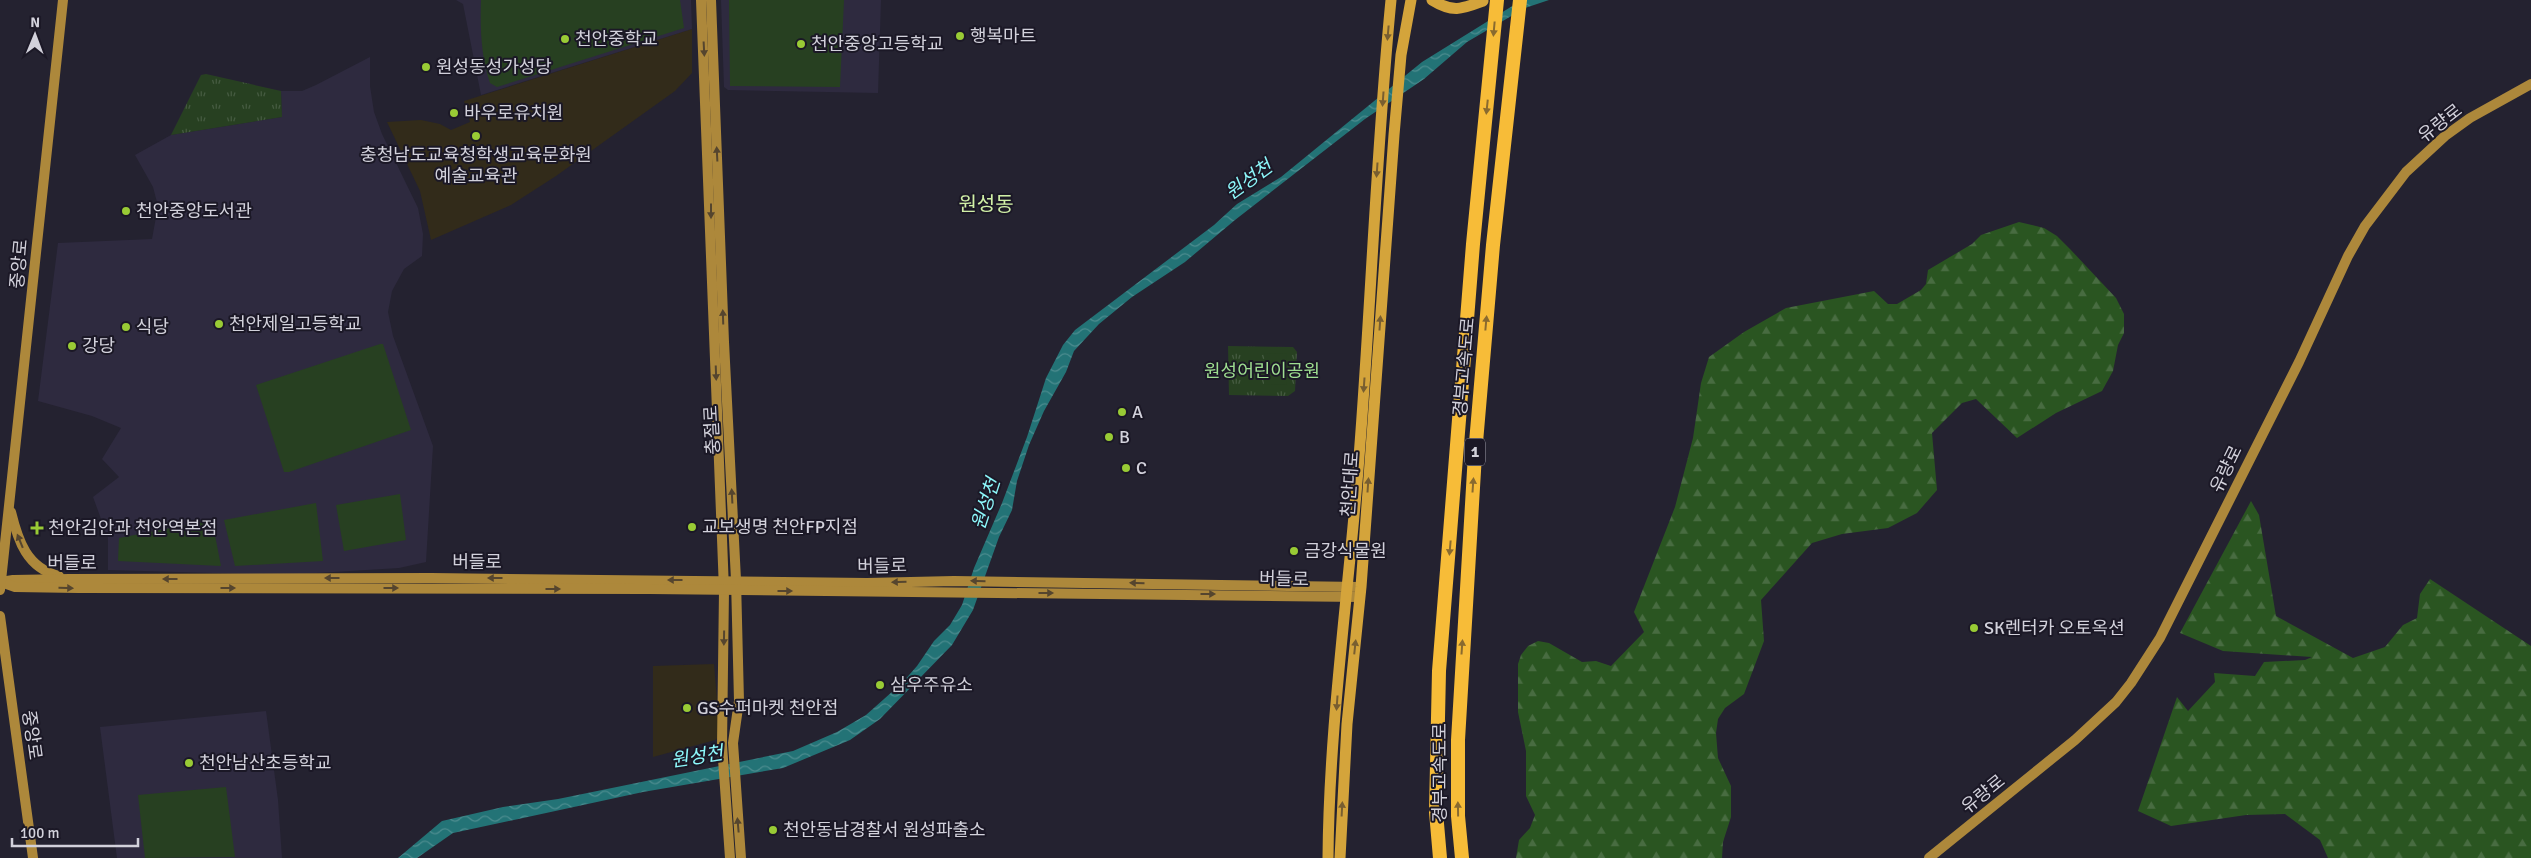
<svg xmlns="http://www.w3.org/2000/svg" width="2531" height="858" viewBox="0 0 2531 858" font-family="Signika,'Noto Sans KR',sans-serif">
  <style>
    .commercial { fill: #322b1a }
    .built { fill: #2e2a3f }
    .grass { fill: url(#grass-tufts) }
    .forest { fill: url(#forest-firs) }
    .garden { fill: #274021 }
    .water { fill: url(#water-waves) }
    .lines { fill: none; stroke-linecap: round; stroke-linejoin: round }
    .secondary { stroke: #ad883b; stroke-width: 10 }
    .primary { stroke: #d4a43b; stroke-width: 11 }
    .highway { stroke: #f7bc38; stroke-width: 14 }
    .oneway { fill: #896a2f }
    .oneway2 { fill: #785e30 }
    .oneway3 { fill: #55452e }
    .poi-dot { fill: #99cb35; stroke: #1b1826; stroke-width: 2 }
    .labels { text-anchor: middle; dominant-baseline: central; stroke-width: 4; stroke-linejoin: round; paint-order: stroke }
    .shield { fill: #1b1826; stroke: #9b9aa5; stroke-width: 1 }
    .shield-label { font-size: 16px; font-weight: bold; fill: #d2d1db }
    .poi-label { font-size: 18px; fill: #d2d1db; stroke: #1b1826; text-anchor: start }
    .street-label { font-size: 18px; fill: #d2d1db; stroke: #1b1826 }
    .park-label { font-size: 18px; fill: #9ede90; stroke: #1b1826 }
    .water-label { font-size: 19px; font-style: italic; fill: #8df8fb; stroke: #1b1826 }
    .quarter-label { font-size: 20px; fill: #d1f0a7; stroke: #1b1826 }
  </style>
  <defs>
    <pattern id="grass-tufts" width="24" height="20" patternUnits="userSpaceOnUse" patternTransform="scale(1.25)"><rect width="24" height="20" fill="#274021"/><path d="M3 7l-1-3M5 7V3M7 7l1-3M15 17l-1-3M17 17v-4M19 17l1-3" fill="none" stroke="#455b41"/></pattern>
    <pattern id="forest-firs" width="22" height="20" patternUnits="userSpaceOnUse" patternTransform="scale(1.25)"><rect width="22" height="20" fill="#2a5521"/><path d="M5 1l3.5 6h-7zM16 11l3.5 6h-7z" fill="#486c41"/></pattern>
    <pattern id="water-waves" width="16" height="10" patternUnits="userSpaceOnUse" patternTransform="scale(1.25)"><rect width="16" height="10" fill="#237376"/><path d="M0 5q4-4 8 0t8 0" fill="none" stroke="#4c8c8f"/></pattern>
  </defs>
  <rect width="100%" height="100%" fill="#242230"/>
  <g class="commercial">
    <path d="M692 29V73L675 91 556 176 511 205 431 240 420 191 387 122 421 120 440 124 451 130 470 122 464 101Z"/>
    <path d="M714 664 720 736 715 740 653 757V666Z"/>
  </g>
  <g class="built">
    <path d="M456 0H691L692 29 481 95 463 4Z"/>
    <path d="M721 0H881L878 93 728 90 724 87Z"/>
    <path d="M370 57V86L374 112 382 134 418 208 423 234 422 256 404 269 392 291 388 312 393 336 433 446 426 562 399 568 285 575 108 570V538L93 497 119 477 102 459 121 428 92 416 38 401 58 243 152 239 158 206 153 187 135 155 171 135 282 117 281 91H302L316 85Z"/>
    <path d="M266 711 278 800 282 858H117L100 727Z"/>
  </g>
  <g class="grass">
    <path d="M206 74 281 91 282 117 171 135 201 75Z"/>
    <path d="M1228 346 1293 347 1297 352 1295 391 1288 396 1229 395Z"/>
  </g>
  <g class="forest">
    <path d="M2019 222 2044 228 2057 236 2070 249 2116 298 2124 314V333L2118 345 2113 371 2102 391 2056 413 2017 438 1976 399 1962 403 1932 433 1937 490 1917 513 1888 528 1842 534 1812 543 1761 600 1764 641 1744 694 1725 708 1718 719 1716 733 1718 758 1731 786V817L1723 842 1722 858H1516L1519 840 1530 828 1535 815 1526 796V751L1518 712V664L1521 655 1528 646 1538 641 1549 643 1582 662 1596 661 1611 666 1644 632 1634 612 1675 507 1693 438 1701 383 1709 357 1744 332 1786 308 1874 291 1888 304H1897L1921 290 1926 284 1928 270 1972 244 1981 235Z"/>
    <path d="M2251 501 2259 515 2276 616 2353 658 2385 647 2403 625 2417 618 2420 594 2430 579 2531 646V858H2328L2320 840 2285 814 2246 815 2171 826 2138 811 2177 697 2188 711 2215 682 2214 673 2255 676 2264 662 2305 660 2312 657 2223 651 2180 633Z"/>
  </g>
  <g class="garden">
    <path d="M481 0H680L684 28 497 87 490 83C481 56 480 29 481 0Z"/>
    <path d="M729 0H844L840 87 730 86Z"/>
    <path d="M380 344H383L411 430 289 472H284L256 385Z"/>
    <path d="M1265 353 1287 354 1286 385 1264 384Z"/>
    <path d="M400 494 406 540 344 551 336 505Z"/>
    <path d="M316 503 323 561 235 566 224 520Z"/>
    <path d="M212 520 221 566 118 561 119 538Z"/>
    <path d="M226 787 235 857 145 858 138 795Z"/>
  </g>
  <path class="water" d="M1522 0H1549L1525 8 1467 42 1424 79 1365 119 1235 220 1185 262 1132 297 1099 324 1074 351 1066 372 1044 411 1029 445 1017 481 1012 510 999 537 973 610 952 645 880 719 850 740 783 768 643 792 453 833 417 858H398L442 821 503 807 558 799 793 751 837 732 866 715 902 683 917 666 934 641 950 625 962 605 974 568 1002 503 1027 437 1046 378 1063 345 1075 330 1214 225 1237 204 1281 177 1422 62Z"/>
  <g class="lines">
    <g class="secondary">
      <path d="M701 0 724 590 722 745 730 858"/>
      <path d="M711 0 724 342 736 580 739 701 733 743 741 858"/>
      <path d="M11 512C18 541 27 568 59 576"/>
      <path d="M0 582 13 580 69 579 431 578 867 583 954 581 1361 587"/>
      <path d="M1 582 15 587 78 588 650 589 1360 597"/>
      <path d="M0 590 63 0"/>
      <path d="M0 616 33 858"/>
      <path d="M1929 858 2075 740 2116 702 2131 683 2160 638 2299 362 2348 256 2365 226 2406 172 2445 136 2470 118 2531 84"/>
    </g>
    <g class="primary">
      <path d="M1432 0C1453 13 1462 9 1483 1"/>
      <path d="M1328 858C1329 724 1349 591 1359 457 1371 305 1376 152 1391 0"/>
      <path d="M1340 858 1347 724 1361 587 1394 135 1401 55 1411 0"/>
    </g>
    <g class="highway">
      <path d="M1440 858 1436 812 1439 671 1473 244 1497 0"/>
      <path d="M1462 858 1458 816V740L1475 454 1493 245 1520 0"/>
    </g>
  </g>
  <defs><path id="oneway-solid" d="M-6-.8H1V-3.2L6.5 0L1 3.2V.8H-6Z" transform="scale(1.25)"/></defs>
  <g class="oneway">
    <use href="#oneway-solid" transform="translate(1494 29) rotate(95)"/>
    <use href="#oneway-solid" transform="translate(1487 107) rotate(96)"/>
    <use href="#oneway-solid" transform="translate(1486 323) rotate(-85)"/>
    <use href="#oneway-solid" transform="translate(1473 485) rotate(-86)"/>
    <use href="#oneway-solid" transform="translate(1450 548) rotate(95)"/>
    <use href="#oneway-solid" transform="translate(1462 647) rotate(-86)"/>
    <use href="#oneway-solid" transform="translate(1458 809) rotate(-91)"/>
  </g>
  <g class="oneway2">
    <use href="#oneway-solid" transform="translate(1388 33) rotate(95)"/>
    <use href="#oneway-solid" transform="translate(1383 99) rotate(94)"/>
    <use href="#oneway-solid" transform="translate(1377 170) rotate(94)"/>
    <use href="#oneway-solid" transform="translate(1380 323) rotate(-86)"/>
    <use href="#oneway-solid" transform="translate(1364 385) rotate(94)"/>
    <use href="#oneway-solid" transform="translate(1368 485) rotate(-86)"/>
    <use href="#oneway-solid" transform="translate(1355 647) rotate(-84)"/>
    <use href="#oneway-solid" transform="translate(1337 703) rotate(94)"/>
    <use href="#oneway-solid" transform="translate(1342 809) rotate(-87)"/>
  </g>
  <g class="oneway3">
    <use href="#oneway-solid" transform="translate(704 49) rotate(87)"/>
    <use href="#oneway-solid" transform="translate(717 154) rotate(-93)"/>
    <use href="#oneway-solid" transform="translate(711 211) rotate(90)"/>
    <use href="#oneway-solid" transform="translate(723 317) rotate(-92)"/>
    <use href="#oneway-solid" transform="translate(716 373) rotate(88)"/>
    <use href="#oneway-solid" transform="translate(732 496) rotate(-93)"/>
    <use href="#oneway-solid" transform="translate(20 541) rotate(-112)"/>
    <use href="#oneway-solid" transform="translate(332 578) rotate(-180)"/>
    <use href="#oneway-solid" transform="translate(495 578) rotate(-180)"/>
    <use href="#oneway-solid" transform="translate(170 579) rotate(180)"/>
    <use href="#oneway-solid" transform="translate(675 580) rotate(-180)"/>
    <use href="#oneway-solid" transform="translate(978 581) rotate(-179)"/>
    <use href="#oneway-solid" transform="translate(899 582) rotate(178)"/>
    <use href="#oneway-solid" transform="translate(1137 583) rotate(-179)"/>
    <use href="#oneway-solid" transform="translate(66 588) rotate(1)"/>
    <use href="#oneway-solid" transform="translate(228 588)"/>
    <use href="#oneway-solid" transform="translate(391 588)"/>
    <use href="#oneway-solid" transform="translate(553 589)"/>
    <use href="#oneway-solid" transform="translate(785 591)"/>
    <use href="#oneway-solid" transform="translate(1046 593)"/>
    <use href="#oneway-solid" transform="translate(1208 594)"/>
    <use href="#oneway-solid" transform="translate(724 638) rotate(91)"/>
    <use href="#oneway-solid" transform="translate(738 825) rotate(-95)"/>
  </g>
  <g class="poi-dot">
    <circle cx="960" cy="36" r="5"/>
    <circle cx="565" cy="39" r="5"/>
    <circle cx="801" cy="44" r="5"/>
    <circle cx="426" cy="67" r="5"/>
    <circle cx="454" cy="113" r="5"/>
    <circle cx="476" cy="136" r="5"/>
    <circle cx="126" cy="211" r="5"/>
    <circle cx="219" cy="324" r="5"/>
    <circle cx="126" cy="327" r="5"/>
    <circle cx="72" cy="346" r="5"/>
    <circle cx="1122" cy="412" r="5"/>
    <circle cx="1109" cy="437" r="5"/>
    <circle cx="1126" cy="468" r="5"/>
    <circle cx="692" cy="527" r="5"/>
    <path d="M34.5 520.5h5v5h5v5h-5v5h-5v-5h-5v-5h5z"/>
    <circle cx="1294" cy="551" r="5"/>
    <circle cx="1974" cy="628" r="5"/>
    <circle cx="880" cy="685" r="5"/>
    <circle cx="687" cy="708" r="5"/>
    <circle cx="189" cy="763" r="5"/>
    <circle cx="773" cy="830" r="5"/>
  </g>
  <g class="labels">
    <rect class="shield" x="1465" y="438.5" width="20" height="27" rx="4"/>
    <g class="shield-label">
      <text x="1475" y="452">1</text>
    </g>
    <g class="poi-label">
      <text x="970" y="36">행복마트</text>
      <text x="575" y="39">천안중학교</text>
      <text x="811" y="44">천안중앙고등학교</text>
      <text x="436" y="67">원성동성가성당</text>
      <text x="464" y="113">바우로유치원</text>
      <text x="476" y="155" text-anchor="middle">충청남도교육청학생교육문화원<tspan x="476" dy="21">예술교육관</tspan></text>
      <text x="136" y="211">천안중앙도서관</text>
      <text x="229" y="324">천안제일고등학교</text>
      <text x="136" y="327">식당</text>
      <text x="82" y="346">강당</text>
      <text x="1132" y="412">A</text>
      <text x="1119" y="437">B</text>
      <text x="1136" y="468">C</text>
      <text x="702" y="527">교보생명 천안FP지점</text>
      <text x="48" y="528">천안김안과 천안역본점</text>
      <text x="1304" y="551">금강식물원</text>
      <text x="1984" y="628">SK렌터카 오토옥션</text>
      <text x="890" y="685">삼우주유소</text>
      <text x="697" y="708">GS수퍼마켓 천안점</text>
      <text x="199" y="763">천안남산초등학교</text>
      <text x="783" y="830">천안동남경찰서 원성파출소</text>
    </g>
    <g class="street-label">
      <text transform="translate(2440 123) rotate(-38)">유량로</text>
      <text transform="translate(19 264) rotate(-85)">중앙로</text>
      <text transform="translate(1464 367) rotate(-85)">경부고속도로</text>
      <text transform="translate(712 430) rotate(-93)">충절로</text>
      <text transform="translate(2226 469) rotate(-64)">유량로</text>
      <text transform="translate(1350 484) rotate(-86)">천안대로</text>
      <text x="477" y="562">버들로</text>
      <text x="72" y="563">버들로</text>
      <text transform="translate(882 566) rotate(-1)">버들로</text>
      <text transform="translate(1284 579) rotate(1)">버들로</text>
      <text transform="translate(32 735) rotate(82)">중앙로</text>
      <text transform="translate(1440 773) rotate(-90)">경부고속도로</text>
      <text transform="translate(1983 794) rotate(-39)">유량로</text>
    </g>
    <g class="park-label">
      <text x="1262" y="371">원성어린이공원</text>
    </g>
    <g class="water-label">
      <text transform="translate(1249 180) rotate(-36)">원성천</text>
      <text transform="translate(986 504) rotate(-72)">원성천</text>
      <text transform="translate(697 757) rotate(-9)">원성천</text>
    </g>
    <g class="quarter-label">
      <text x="986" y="204">원성동</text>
    </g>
  </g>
  <g transform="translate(35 35) rotate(1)" stroke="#1b1826" stroke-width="4" paint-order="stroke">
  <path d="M0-4L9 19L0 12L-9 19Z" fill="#d2d1db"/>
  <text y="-8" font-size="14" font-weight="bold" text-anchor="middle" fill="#d2d1db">N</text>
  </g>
  <path d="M12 838v8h126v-8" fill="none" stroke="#d2d1db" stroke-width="2.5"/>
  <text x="20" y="838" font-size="15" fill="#d2d1db" stroke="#1b1826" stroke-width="4" paint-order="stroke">100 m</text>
</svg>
